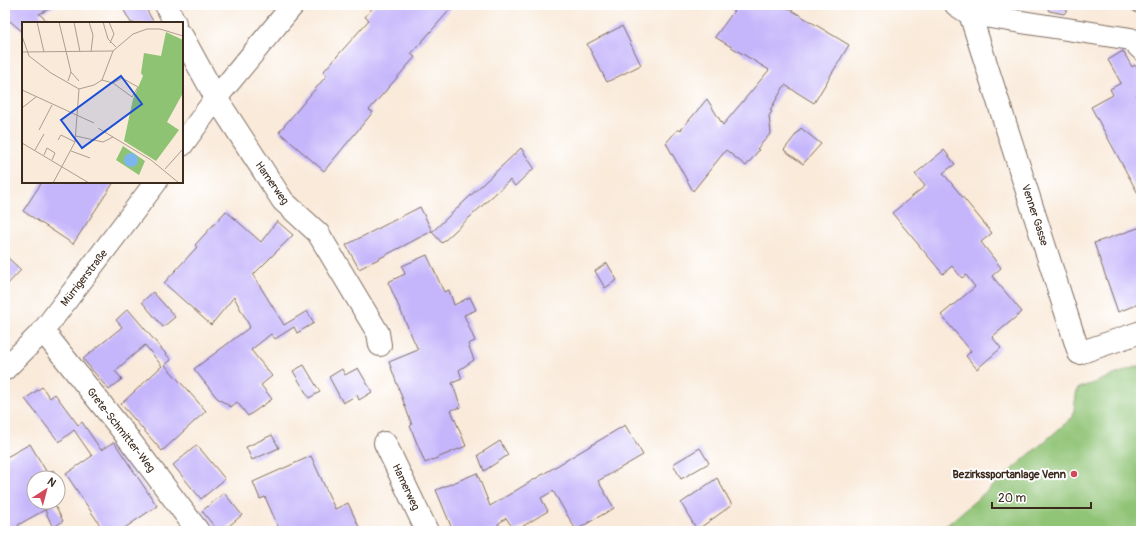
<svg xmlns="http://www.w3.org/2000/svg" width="1146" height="536" viewBox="0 0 1146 536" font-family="Pangolin,sans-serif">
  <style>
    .green { fill: #8fc374; stroke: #657649 }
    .building { fill: #c5b5fb }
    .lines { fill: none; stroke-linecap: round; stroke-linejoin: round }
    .minor-casing { stroke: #7e6d60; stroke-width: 24 }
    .minor { stroke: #fff; stroke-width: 22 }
    .poi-dot { fill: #d1495b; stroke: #fff; stroke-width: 1.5 }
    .labels { text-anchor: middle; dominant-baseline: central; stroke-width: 4; stroke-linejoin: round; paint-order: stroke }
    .street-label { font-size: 11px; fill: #3b2a1e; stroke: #fff }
    .poi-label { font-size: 11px; font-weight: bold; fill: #3b2a1e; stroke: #fff; text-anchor: end }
    .inset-road { fill: none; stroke: #ad9d8f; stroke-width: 1 }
    .view { fill: #1d4ed8; fill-opacity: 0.15; stroke: #1d4ed8; stroke-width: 2 }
    .inset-edge { fill: none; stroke: #3b2a1e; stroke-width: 2 }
  </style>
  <rect width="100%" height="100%" fill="#fff"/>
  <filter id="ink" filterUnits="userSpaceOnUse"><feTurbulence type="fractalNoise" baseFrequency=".025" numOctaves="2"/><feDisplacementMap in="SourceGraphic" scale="8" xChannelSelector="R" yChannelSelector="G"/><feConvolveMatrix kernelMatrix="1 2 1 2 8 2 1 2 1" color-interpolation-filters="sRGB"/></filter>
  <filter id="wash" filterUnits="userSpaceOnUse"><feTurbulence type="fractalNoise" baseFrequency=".012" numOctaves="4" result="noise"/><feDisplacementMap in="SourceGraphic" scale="16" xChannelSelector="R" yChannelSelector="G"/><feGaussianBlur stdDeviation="0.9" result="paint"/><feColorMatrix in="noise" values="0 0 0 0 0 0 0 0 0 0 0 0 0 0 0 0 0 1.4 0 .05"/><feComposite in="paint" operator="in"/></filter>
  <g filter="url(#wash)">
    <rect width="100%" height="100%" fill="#f9eada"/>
    <path class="green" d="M1141 365V531H940L1073 417 1077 389Z"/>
    <g id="blocks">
      <g class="building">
        <path d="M5 5H57L39 14 50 23H23V32L5 17Z"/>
        <path d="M121 5H144L154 23H131Z"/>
        <path d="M375 5H454L411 54 415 57 369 110 373 112 324 171 279 132 327 75 323 72 369 20 365 17Z"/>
        <path d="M735 5H783L849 45 814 103 785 85 770 110 772 111 769 116 771 133 757 149 759 150 746 166 726 150 693 191 666 143 678 129 680 131 707 99 723 125 769 70 715 37 734 11H732Z"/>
        <path d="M1046 5H1071L1064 14 1049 11Z"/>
        <path d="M1125 5H1141V16Z"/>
        <path d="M622 26 641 65 607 82 587 44Z"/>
        <path d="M1123 51 1132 67 1135 65 1141 74V93L1136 96 1141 104V199L1091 107 1113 95 1110 89 1121 83 1108 60Z"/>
        <path d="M801 128 821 144 803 164 784 150Z"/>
        <path d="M521 148 534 168 515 186 510 180 442 243 432 232Z"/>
        <path d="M944 150 955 164 943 173 992 233 981 242 1001 268 992 276 1022 312 992 337 1001 348 977 369 966 356 971 351 941 315 975 287 966 275 962 278 952 266 943 274 892 213 925 186 915 174Z"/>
        <path d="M42 182H114L73 244 23 211Z"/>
        <path d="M420 207 432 231 359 269 346 245Z"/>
        <path d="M226 211 261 242 277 221 293 235 253 275 284 325 307 311 314 323 297 333 294 327 275 339 271 334 251 350 272 376 261 385 272 399 248 416 237 402 231 407 217 398 194 369 250 327 234 297 211 325 164 283 197 247 195 245Z"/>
        <path d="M1141 227V303L1118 312 1094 243Z"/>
        <path d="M5 255 21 270 5 287Z"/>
        <path d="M427 255 444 292 449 290 454 305 470 297 476 310 464 315 475 341 468 344 474 360 459 370 462 379 452 383 461 407 451 410 466 446 425 463 410 426 412 425 389 362 418 350 388 282 405 274 402 266Z"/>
        <path d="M607 263 617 280 605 288 595 271Z"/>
        <path d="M153 292 175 317 163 327 142 302Z"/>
        <path d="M128 309 171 360 165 365 206 411 162 451 121 404 162 366 145 345 115 371 122 379 109 390 83 359 122 327 116 320Z"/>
        <path d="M304 365 320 392 309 398 293 371Z"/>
        <path d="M358 368 372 392 359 400 357 395 343 403 329 377 342 369 345 375Z"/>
        <path d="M42 387 50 398 55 394 78 425 82 422 101 450 114 442 157 506 120 531H104L66 474 92 456 74 430 59 442 25 399Z"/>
        <path d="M625 425 643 455 598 481 614 508 576 530 553 491 541 498 548 511 515 531 506 518 498 524 501 531H453L436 490 477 473 490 506Z"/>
        <path d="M272 435 279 448 252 460 246 447Z"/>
        <path d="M500 441 508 455 484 471 478 455Z"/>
        <path d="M30 444 46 471 31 480 34 481V502H57L54 504 63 521 53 528 45 510 48 508 18 525 22 531H5V458Z"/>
        <path d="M197 445 225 479 201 499 173 465Z"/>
        <path d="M700 448 709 463 681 479 673 464Z"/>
        <path d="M311 456 335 509 348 503 361 531H297L295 527 287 531H280L265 497 260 499 253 482Z"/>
        <path d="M53 470 58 478H39Z"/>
        <path d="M717 478 732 505 697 530 681 503Z"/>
        <path d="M224 493 242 515 223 531H218L202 511Z"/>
      </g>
    </g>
  </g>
  <g filter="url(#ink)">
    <use href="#blocks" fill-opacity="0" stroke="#7e6d60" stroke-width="1"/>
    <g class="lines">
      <defs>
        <g id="minor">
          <path d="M166 5 175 23"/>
          <path d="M956 5 970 14 1131 39 1141 49"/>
          <path d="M970 14 1079 353 1141 332"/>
          <path d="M182 36 216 98 283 201 318 233 378 333 380 345"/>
          <path d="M182 145 216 98 293 5"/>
          <path d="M43 331 122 430 198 531"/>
          <path d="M5 369 43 331 156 182"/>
          <path d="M385 443 427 531"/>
        </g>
      </defs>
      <use href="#minor" class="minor-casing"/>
      <use href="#minor" class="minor"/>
    </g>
  </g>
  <circle class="poi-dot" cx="1074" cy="474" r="4"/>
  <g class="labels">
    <g class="street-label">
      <text transform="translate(272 183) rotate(55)">Hamerweg</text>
      <text transform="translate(1035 215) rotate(72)">Venner Gasse</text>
      <text transform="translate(84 278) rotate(-52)">Mürrigerstraße</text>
      <text transform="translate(121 430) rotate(52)">Grete-Schmitter-Weg</text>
      <text transform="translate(406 487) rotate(65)">Hamerweg</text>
    </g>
    <g class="poi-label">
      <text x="1066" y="474">Bezirkssportanlage Venn</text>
    </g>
  </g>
  <g transform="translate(22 22)">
    <rect width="161" height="161" fill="#f9eada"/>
    <path d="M144 10 161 18V71L145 100 157 108 134 139 102 119 111 77 121 54 119 51 122 31 139 34ZM101 124 123 139 117 153 94 138Z" fill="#8fc374"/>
    <path d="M102 138a7 7 0 1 1 14 0a7 7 0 1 1-14 0Z" fill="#7cb6ed"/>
    <path class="inset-road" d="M15 0 22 30M37 0 49 50 46 59M52 0 58 30M67 0 71 13 69 30M81 0 86 17 94 25M87 0 92 12 88 21M0 14 7 34 29 51 57 67M0 30 91 29M49 50 57 59M80 58 91 61 110 75 116 65 100 56 91 61M57 67 72 63 80 58 91 29 111 12 125 7H138L161 14M0 68 72 101M0 86 14 75M76 106 129 138 157 161M17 108 30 83M54 114 81 120 91 115M36 118 39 113 53 120M0 121 67 161M13 128 22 112M49 129 68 136M22 133 25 126 33 131 30 138M143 147 161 127M31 161 53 120 57 67"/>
    <path class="view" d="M99 54 120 82 60 126 39 98Z"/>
    <rect width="161" height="161" class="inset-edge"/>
  </g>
  <rect width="1146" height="536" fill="none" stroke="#fff" stroke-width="20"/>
  <g transform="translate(46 490) rotate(36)"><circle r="19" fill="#ffffff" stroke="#b1aaa5"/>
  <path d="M0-3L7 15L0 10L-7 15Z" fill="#d1495b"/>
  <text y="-6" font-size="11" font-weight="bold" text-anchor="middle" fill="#3b2a1e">N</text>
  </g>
  <path d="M992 502v6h99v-6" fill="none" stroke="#3b2a1e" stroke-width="2"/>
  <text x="998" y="502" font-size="12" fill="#3b2a1e" stroke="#ffffff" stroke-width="3" paint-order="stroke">20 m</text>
</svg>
